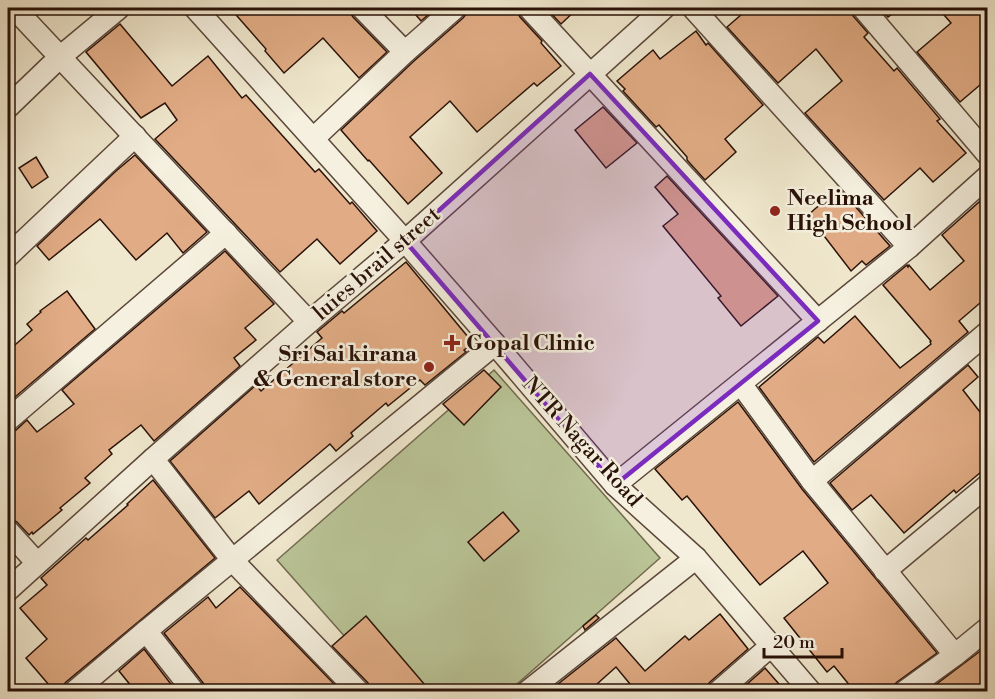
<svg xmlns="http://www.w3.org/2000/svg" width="995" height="699" viewBox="0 0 995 699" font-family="'Libre Bodoni',serif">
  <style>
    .green { fill: #bac598; stroke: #726b50; stroke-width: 1.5 }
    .building { fill: #e1ac85; stroke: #291108; stroke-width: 1.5 }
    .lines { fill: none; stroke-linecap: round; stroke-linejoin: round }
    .street-casing { stroke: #5b473a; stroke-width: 24 }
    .street { stroke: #f5f0df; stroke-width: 21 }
    .marked { fill: #7b2cbf; fill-opacity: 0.2; stroke: #7b2cbf; stroke-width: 4.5; stroke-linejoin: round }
    .poi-dot { fill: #8f2418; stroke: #f5f0df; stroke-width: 2 }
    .labels { text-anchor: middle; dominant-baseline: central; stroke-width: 5; stroke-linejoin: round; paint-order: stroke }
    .poi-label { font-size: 22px; font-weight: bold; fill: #291108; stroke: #f5f0df; text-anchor: start }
    .street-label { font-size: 22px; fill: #291108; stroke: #f5f0df }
  </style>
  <rect width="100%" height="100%" fill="#f0e8ce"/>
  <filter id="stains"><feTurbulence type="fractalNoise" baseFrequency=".00333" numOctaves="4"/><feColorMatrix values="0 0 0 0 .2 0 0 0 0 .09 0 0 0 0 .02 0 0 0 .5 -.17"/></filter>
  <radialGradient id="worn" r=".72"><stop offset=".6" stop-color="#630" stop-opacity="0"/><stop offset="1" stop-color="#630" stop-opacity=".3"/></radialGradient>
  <path class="green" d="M494 370 660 558 508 692 393 691 277 560Z"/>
  <g class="building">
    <path d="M230 8H347L353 17 387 52 359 78 323 38 284 73 265 51 266 49Z"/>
    <path d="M410 8H436L421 21Z"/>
    <path d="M467 8H517V11L520 17 542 41 541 43 561 66 537 86 534 83 477 132 450 101 410 137 442 173 408 204 369 160 368 161 341 130 414 61 463 18 467 13Z"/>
    <path d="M546 8H578L561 24Z"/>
    <path d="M749 8H851L853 16 868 33 864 37 894 71 897 68 940 119 937 121 966 153 933 182 920 168 884 200 805 113 842 81 816 49 778 83 727 27Z"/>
    <path d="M879 8H900L888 17Z"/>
    <path d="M938 8H987V79L960 102 917 52 951 23Z"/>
    <path d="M120 24 172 86 208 56 242 98 246 95 315 172 319 169 350 204 352 202 377 231 340 264 317 239 280 272 155 139 177 120 165 103 141 118 86 52Z"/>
    <path d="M696 31 706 45 708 43 763 105 725 139 736 152 705 180 687 160V157L659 125 656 127 623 91 625 89 617 81 653 50 660 59Z"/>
    <path d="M603 107 637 143 606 168 575 130Z"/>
    <path d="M135 155 207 232 183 253 167 233 136 260 100 219 49 260 37 246 116 171Z"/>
    <path d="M36 157 48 177 32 188 19 168Z"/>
    <path d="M667 176 778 296 741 326 718 298 721 296 663 226 678 214 655 187Z"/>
    <path d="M839 188 890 246 866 265 862 261 851 271 808 215Z"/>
    <path d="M987 195V297L959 321 968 332 814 462 759 387 818 337 824 343 855 316 900 368 931 344 930 342 931 341 883 285 907 265 908 267 909 265 930 290 964 261 942 235Z"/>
    <path d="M225 251 274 304 245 328 256 340 234 358 240 366 154 441 141 425 109 450 112 454 85 478 90 483 60 508 62 510 33 534 32 532 29 535 17 522 12 519H8V432L16 430 27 420 37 432 74 404 62 390Z"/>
    <path d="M406 262 473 343 464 350 466 352 425 385 420 380 388 406 386 403 351 433 353 436 336 451 330 444 259 504 249 491 215 518 170 461 256 385 261 391 322 338 317 332 342 311 344 313Z"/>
    <path d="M67 291 95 329 8 403V351L32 330 27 324 41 312 40 311Z"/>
    <path d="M968 365 978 377 963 390 987 421V467L956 493 954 490 904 533 871 495 852 510 830 483Z"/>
    <path d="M484 370 501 387 464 425 443 404Z"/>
    <path d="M738 402 802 489 937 653 897 682 893 686 892 692H855L834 666 827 672 784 618 828 583 803 551 760 585 687 496 682 500 655 469Z"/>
    <path d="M153 480 215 558 66 682 57 692H55L26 658 47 639 20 608 47 585 41 578 86 538 88 540 128 505 127 504Z"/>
    <path d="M503 512 519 531 484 561 468 542Z"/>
    <path d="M240 587 337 687 332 692H207L204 684 164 633 208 597 216 608Z"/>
    <path d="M720 614 748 649 710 682 706 687V692H621L630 684 616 667 588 692H548L616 638 645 671 685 636 689 640Z"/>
    <path d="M596 615 599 618 585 630 583 626Z"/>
    <path d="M366 616 431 692H371L368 683 332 646Z"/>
    <path d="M144 649 177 692H136L119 671Z"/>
    <path d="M983 649 987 655V692H926Z"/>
    <path d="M765 668 786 692H738Z"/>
  </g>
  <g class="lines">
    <defs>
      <g id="street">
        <path d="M14 8 309 322"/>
        <path d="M195 8 405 241 495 344 615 485 696 558 811 692"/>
        <path d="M362 8 405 52"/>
        <path d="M529 8 818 321"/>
        <path d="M693 8 909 247"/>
        <path d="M863 8 988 155"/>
        <path d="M8 107 60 57 119 8"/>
        <path d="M314 138 405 52 455 8"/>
        <path d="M8 256 135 136"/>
        <path d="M741 384 812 481 955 655"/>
        <path d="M8 420 226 233"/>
        <path d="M153 459 233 561 359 692"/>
        <path d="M812 481 988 332"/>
        <path d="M615 485 909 247 988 176"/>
        <path d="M8 531 37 563"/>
        <path d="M885 571 988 485"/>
        <path d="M8 590 153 459 309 322 405 241 664 8"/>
        <path d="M146 631 495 344"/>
        <path d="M74 692 146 631 194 692"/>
        <path d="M527 692 696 558"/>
        <path d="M718 692 772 645"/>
        <path d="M904 692 955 655 988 628"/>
      </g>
    </defs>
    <use href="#street" class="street-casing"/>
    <use href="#street" class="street"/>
  </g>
  <path class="marked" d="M590 74 818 321 615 485 405 241Z"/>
  <g class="poi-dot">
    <circle cx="775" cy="211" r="6"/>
    <path d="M449 334h6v6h6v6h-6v6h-6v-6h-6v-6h6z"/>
    <circle cx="429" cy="367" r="6"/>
  </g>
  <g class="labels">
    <g class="poi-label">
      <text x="787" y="198">Neelima<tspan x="787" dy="25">High School</tspan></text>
      <text x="466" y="343">Gopal Clinic</text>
      <text x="417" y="354" text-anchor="end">Sri Sai kirana<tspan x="417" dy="25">&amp; General store</tspan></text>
    </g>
    <g class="street-label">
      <text transform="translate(377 264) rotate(-41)">luies brail street</text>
      <text transform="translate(582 442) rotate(48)">NTR Nagar Road</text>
    </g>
  </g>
  <rect width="995" height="699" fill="none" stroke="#f0e8ce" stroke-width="30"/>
  <rect x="9" y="9" width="977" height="681" fill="none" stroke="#291108" stroke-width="3"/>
  <rect x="15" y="15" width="965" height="669" fill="none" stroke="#291108" stroke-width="1.5"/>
  <path d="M764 648v9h78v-9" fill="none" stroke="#291108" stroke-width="3"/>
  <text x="773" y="648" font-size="18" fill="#291108" stroke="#f5f0df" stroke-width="4.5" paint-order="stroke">20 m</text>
  <rect width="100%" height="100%" filter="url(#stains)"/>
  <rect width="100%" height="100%" fill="url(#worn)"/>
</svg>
